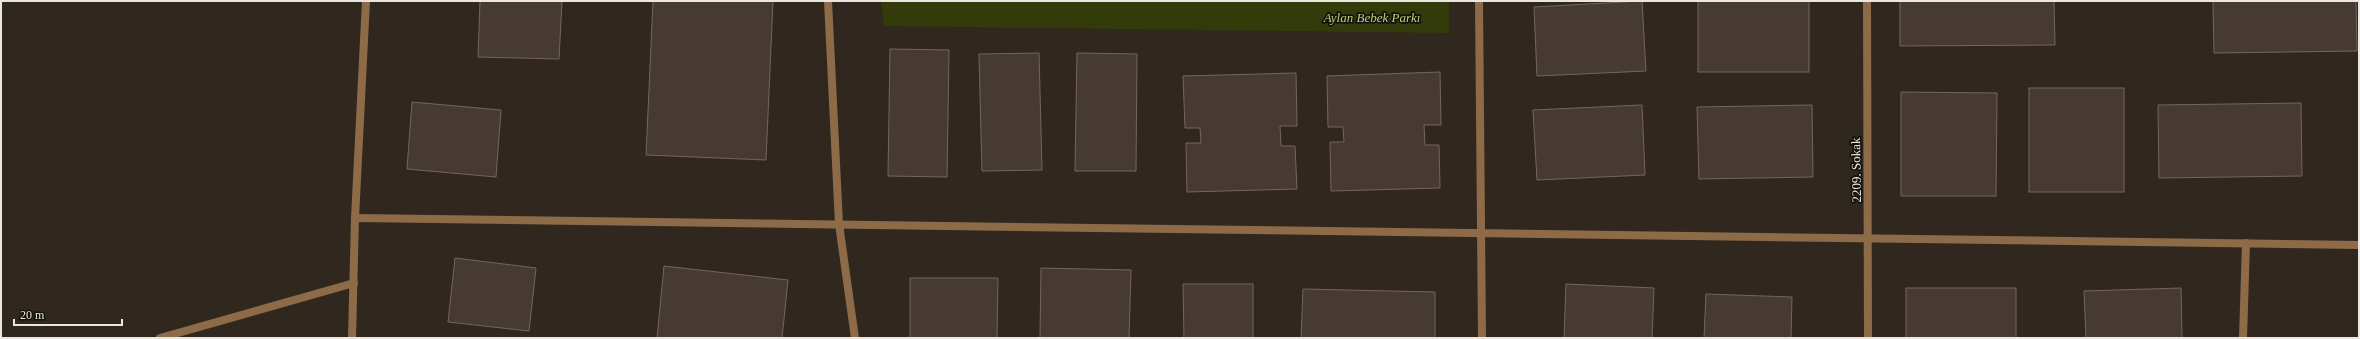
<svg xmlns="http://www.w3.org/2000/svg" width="2360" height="339" viewBox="0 0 2360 339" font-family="Georgia,serif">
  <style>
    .green { fill: #333b0a }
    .building { fill: #463a33; stroke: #74665f }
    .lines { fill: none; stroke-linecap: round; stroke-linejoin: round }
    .street { stroke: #8e6b48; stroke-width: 8 }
    .labels { text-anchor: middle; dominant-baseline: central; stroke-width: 3.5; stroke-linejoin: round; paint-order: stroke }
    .park-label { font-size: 13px; font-style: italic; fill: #bfd278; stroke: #15120d }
    .street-label { font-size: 13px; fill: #ebe6df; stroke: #15120d }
  </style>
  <rect width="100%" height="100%" fill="#30281e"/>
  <path class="green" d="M881 1H1449V33L884 26Z"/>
  <g class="building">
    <path d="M480 1H562L559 59 478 57Z"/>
    <path d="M653 1H773L766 160 646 155Z"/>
    <path d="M1642 1 1646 71 1537 76 1534 7Z"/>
    <rect x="1698" y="1" width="111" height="71"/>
    <path d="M1900 1H2054L2055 45 1900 46Z"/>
    <path d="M2213 1H2356L2357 51 2214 53Z"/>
    <path d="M890 49 949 50 947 177 888 176Z"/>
    <path d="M1039 53 1042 170 982 171 979 54Z"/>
    <path d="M1077 53 1137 54 1136 171H1075Z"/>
    <path d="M1440 72 1441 125H1424L1425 145H1439L1440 188 1331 191 1330 142H1344L1343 127H1328L1327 76Z"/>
    <path d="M1296 73 1297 126H1280L1281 146H1295L1297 189 1187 192 1186 143H1201L1200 128H1185L1183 76Z"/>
    <rect x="2029" y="88" width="95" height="104"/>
    <path d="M1901 92 1997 93 1996 196H1901Z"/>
    <path d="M412 102 501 110 496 177 407 169Z"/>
    <path d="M2301 103 2302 176 2159 178 2158 105Z"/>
    <path d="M1642 105 1645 175 1537 180 1533 110Z"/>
    <path d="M1812 105 1813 177 1699 179 1697 107Z"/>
    <path d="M455 258 536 268 529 331 448 322Z"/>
    <path d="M664 266 788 280 782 338H657Z"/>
    <path d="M1041 268 1131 270 1129 338H1040Z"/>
    <path d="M910 278H998L997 338H910Z"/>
    <path d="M1183 284H1253V338H1184Z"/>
    <path d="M1566 284 1654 288 1652 338H1564Z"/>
    <rect x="1906" y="288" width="110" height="50"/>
    <path d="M2181 288 2182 338H2086L2084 291Z"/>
    <path d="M1303 289 1435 292V338H1301Z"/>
    <path d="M1706 294 1792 297 1791 338H1704Z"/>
  </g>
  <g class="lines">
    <g class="street">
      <path d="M828 1 839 224 855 338"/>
      <path d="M1479 1 1482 338"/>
      <path d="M1867 1 1868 338"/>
      <path d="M355 218 2359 245"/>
      <path d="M160 338 354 283"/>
      <path d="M352 338 355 218 366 1"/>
      <path d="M2243 338 2246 243"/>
    </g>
  </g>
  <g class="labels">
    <g class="park-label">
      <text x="1372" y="17">Aylan Bebek Parkı</text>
    </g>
    <g class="street-label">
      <text transform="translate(1856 170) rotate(-91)">2209. Sokak</text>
    </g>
  </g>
  <rect width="2360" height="339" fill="none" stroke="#ebe6df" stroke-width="4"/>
  <path d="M14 319v6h108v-6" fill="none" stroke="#ebe6df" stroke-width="2"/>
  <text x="20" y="319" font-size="12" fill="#ebe6df" stroke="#15120d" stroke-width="3" paint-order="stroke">20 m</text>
</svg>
